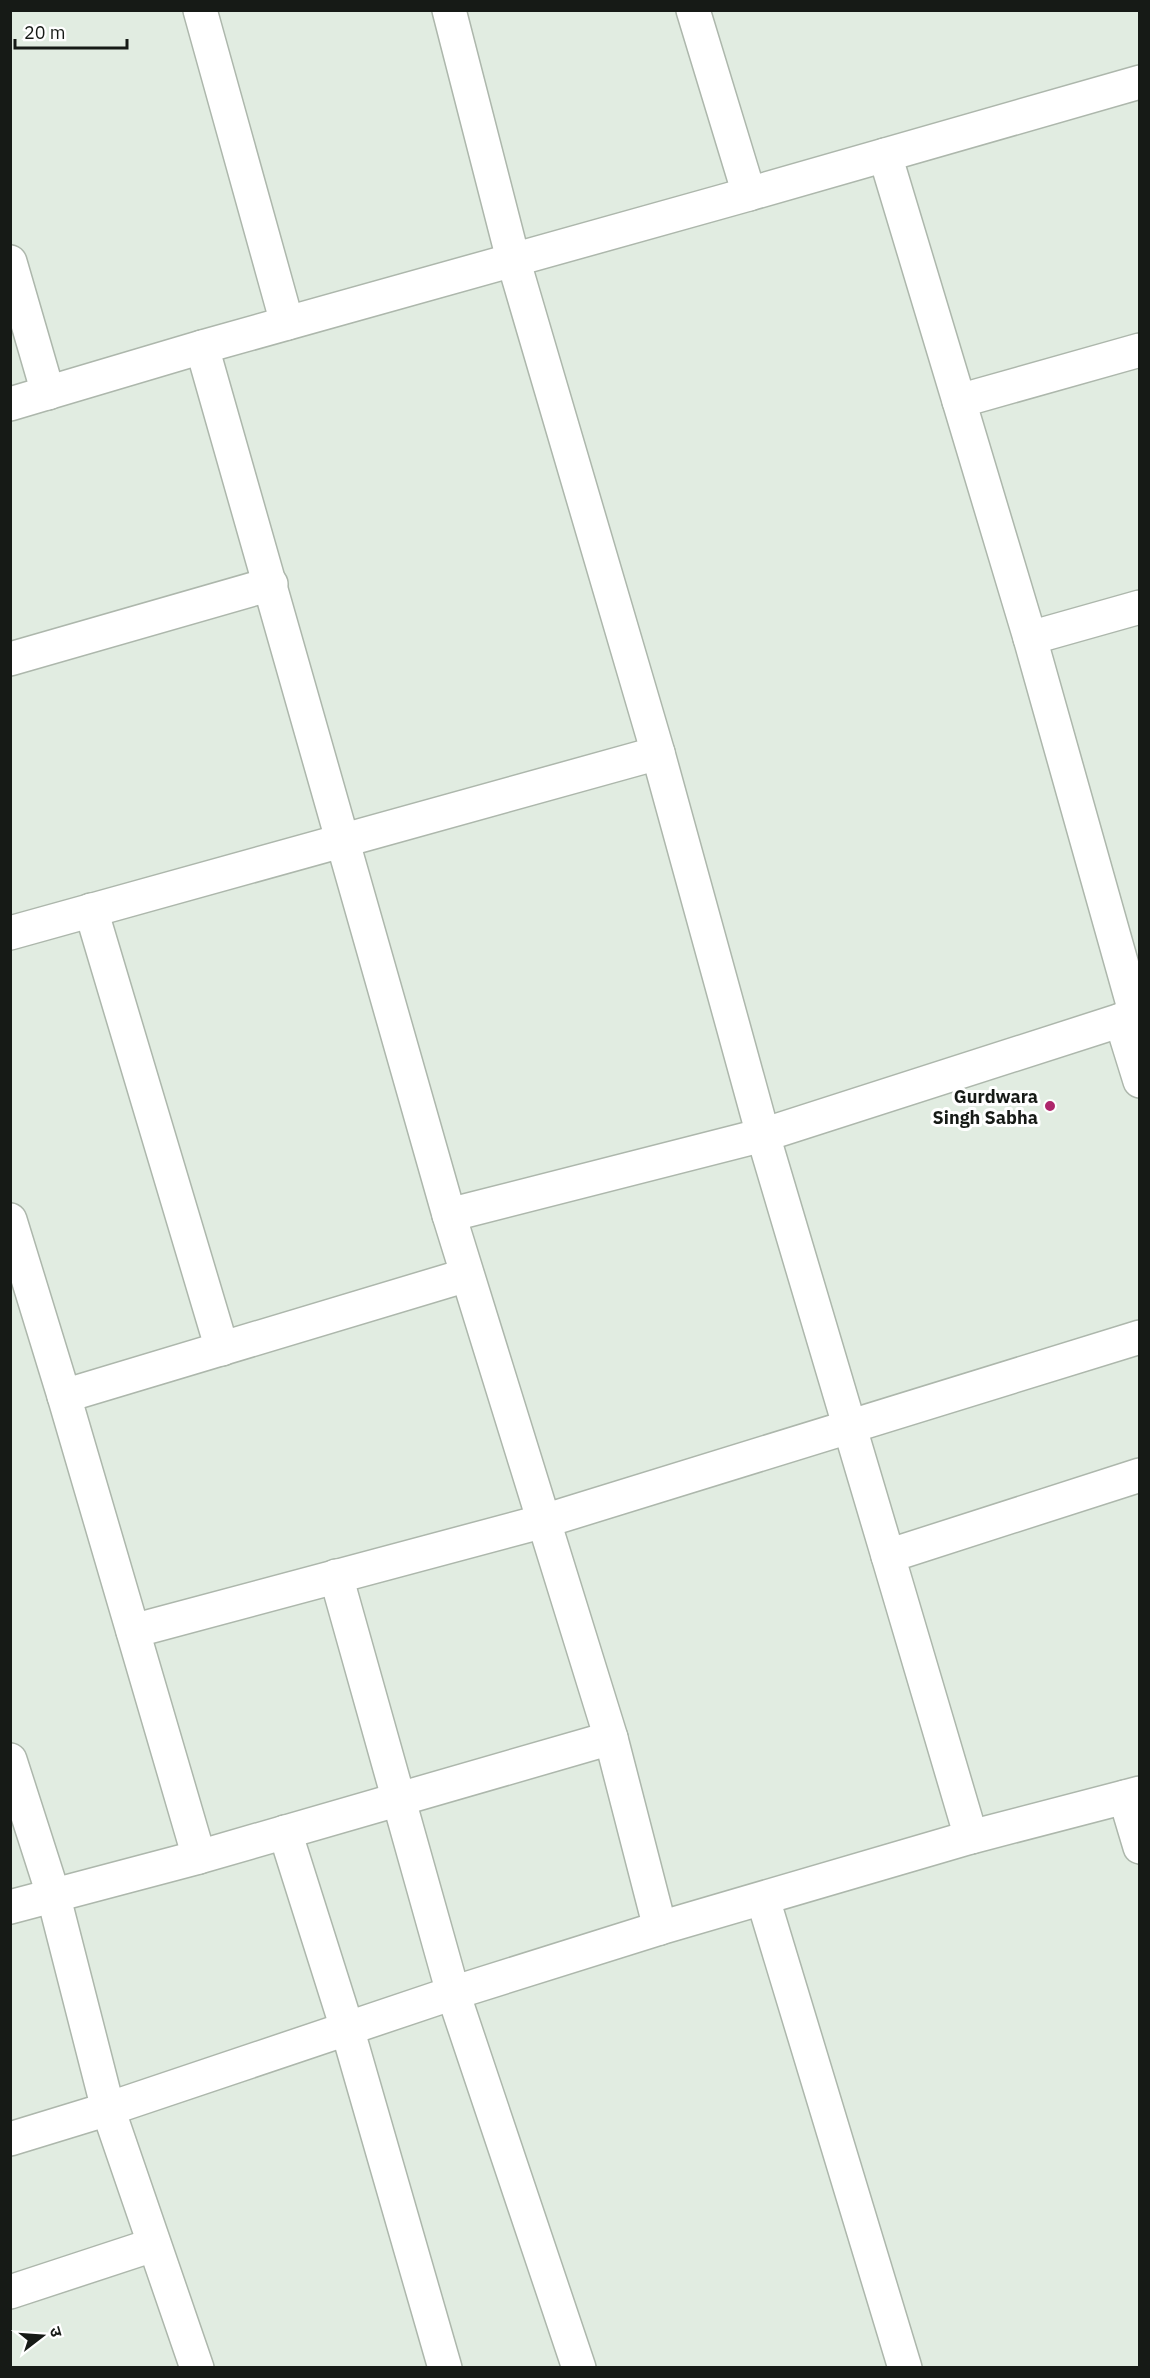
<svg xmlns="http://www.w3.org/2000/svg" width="1150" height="2378" viewBox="0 0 1150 2378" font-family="'IBM Plex Sans','Noto Sans Devanagari',sans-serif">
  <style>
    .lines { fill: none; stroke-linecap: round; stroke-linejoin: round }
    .street-casing { stroke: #adb7ac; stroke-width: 36 }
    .street { stroke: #fff; stroke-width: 33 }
    .poi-dot { fill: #ae266b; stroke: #fff; stroke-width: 2 }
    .labels { text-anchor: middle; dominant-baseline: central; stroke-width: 6; stroke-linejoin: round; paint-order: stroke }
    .poi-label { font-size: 18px; font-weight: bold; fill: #161a16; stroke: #fff; text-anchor: end }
  </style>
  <rect width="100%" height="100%" fill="#e1ece1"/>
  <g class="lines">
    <defs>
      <g id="street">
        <path d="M200 10 287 323"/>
        <path d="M449 10 513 259 658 753 763 1135 888 1556"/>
        <path d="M693 10 749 194 1140 82"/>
        <path d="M885 155 959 401"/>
        <path d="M10 262 48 393"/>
        <path d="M202 347 449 1215"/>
        <path d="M10 404 202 347 749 194"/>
        <path d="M1030 638 1140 607"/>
        <path d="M10 659 271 584"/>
        <path d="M91 910 222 1349"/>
        <path d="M10 933 658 753"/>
        <path d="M1136 1015 1030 638 959 401 1140 350"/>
        <path d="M1121 1020 1140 1081"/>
        <path d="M10 1220 64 1396 199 1857"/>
        <path d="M64 1396 467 1275"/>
        <path d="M336 1576 453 1993 579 2368"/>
        <path d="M133 1631 544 1521 1140 1337"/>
        <path d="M611 1738 449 1215 763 1135 1140 1014"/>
        <path d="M10 1760 53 1894 108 2109 197 2368"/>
        <path d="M1125 1797 1140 1847"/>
        <path d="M285 1832 347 2028 445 2368"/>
        <path d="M971 1837 888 1556 1140 1475"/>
        <path d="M763 1899 905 2368"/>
        <path d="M10 1907 199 1857 611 1738 660 1928 971 1837 1140 1793"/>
        <path d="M10 2139 108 2109 453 1993 660 1928"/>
        <path d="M10 2292 153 2245"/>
      </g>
    </defs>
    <use href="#street" class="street-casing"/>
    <use href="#street" class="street"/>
  </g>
  <circle class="poi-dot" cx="1050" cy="1106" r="6"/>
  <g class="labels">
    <g class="poi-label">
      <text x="1038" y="1096">Gurdwara<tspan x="1038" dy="21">Singh Sabha</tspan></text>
    </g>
  </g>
  <rect width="1150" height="2378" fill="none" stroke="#161a16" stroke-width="24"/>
  <g transform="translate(42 2336) rotate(73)" stroke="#ffffff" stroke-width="4.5" paint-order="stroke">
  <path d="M0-4.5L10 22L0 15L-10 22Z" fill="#161a16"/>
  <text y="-9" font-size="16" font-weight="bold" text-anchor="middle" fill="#161a16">उ</text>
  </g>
  <path d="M15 39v9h112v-9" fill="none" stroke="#161a16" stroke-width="3"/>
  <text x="24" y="39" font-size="18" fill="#161a16" stroke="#ffffff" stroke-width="4.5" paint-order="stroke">20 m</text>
</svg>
